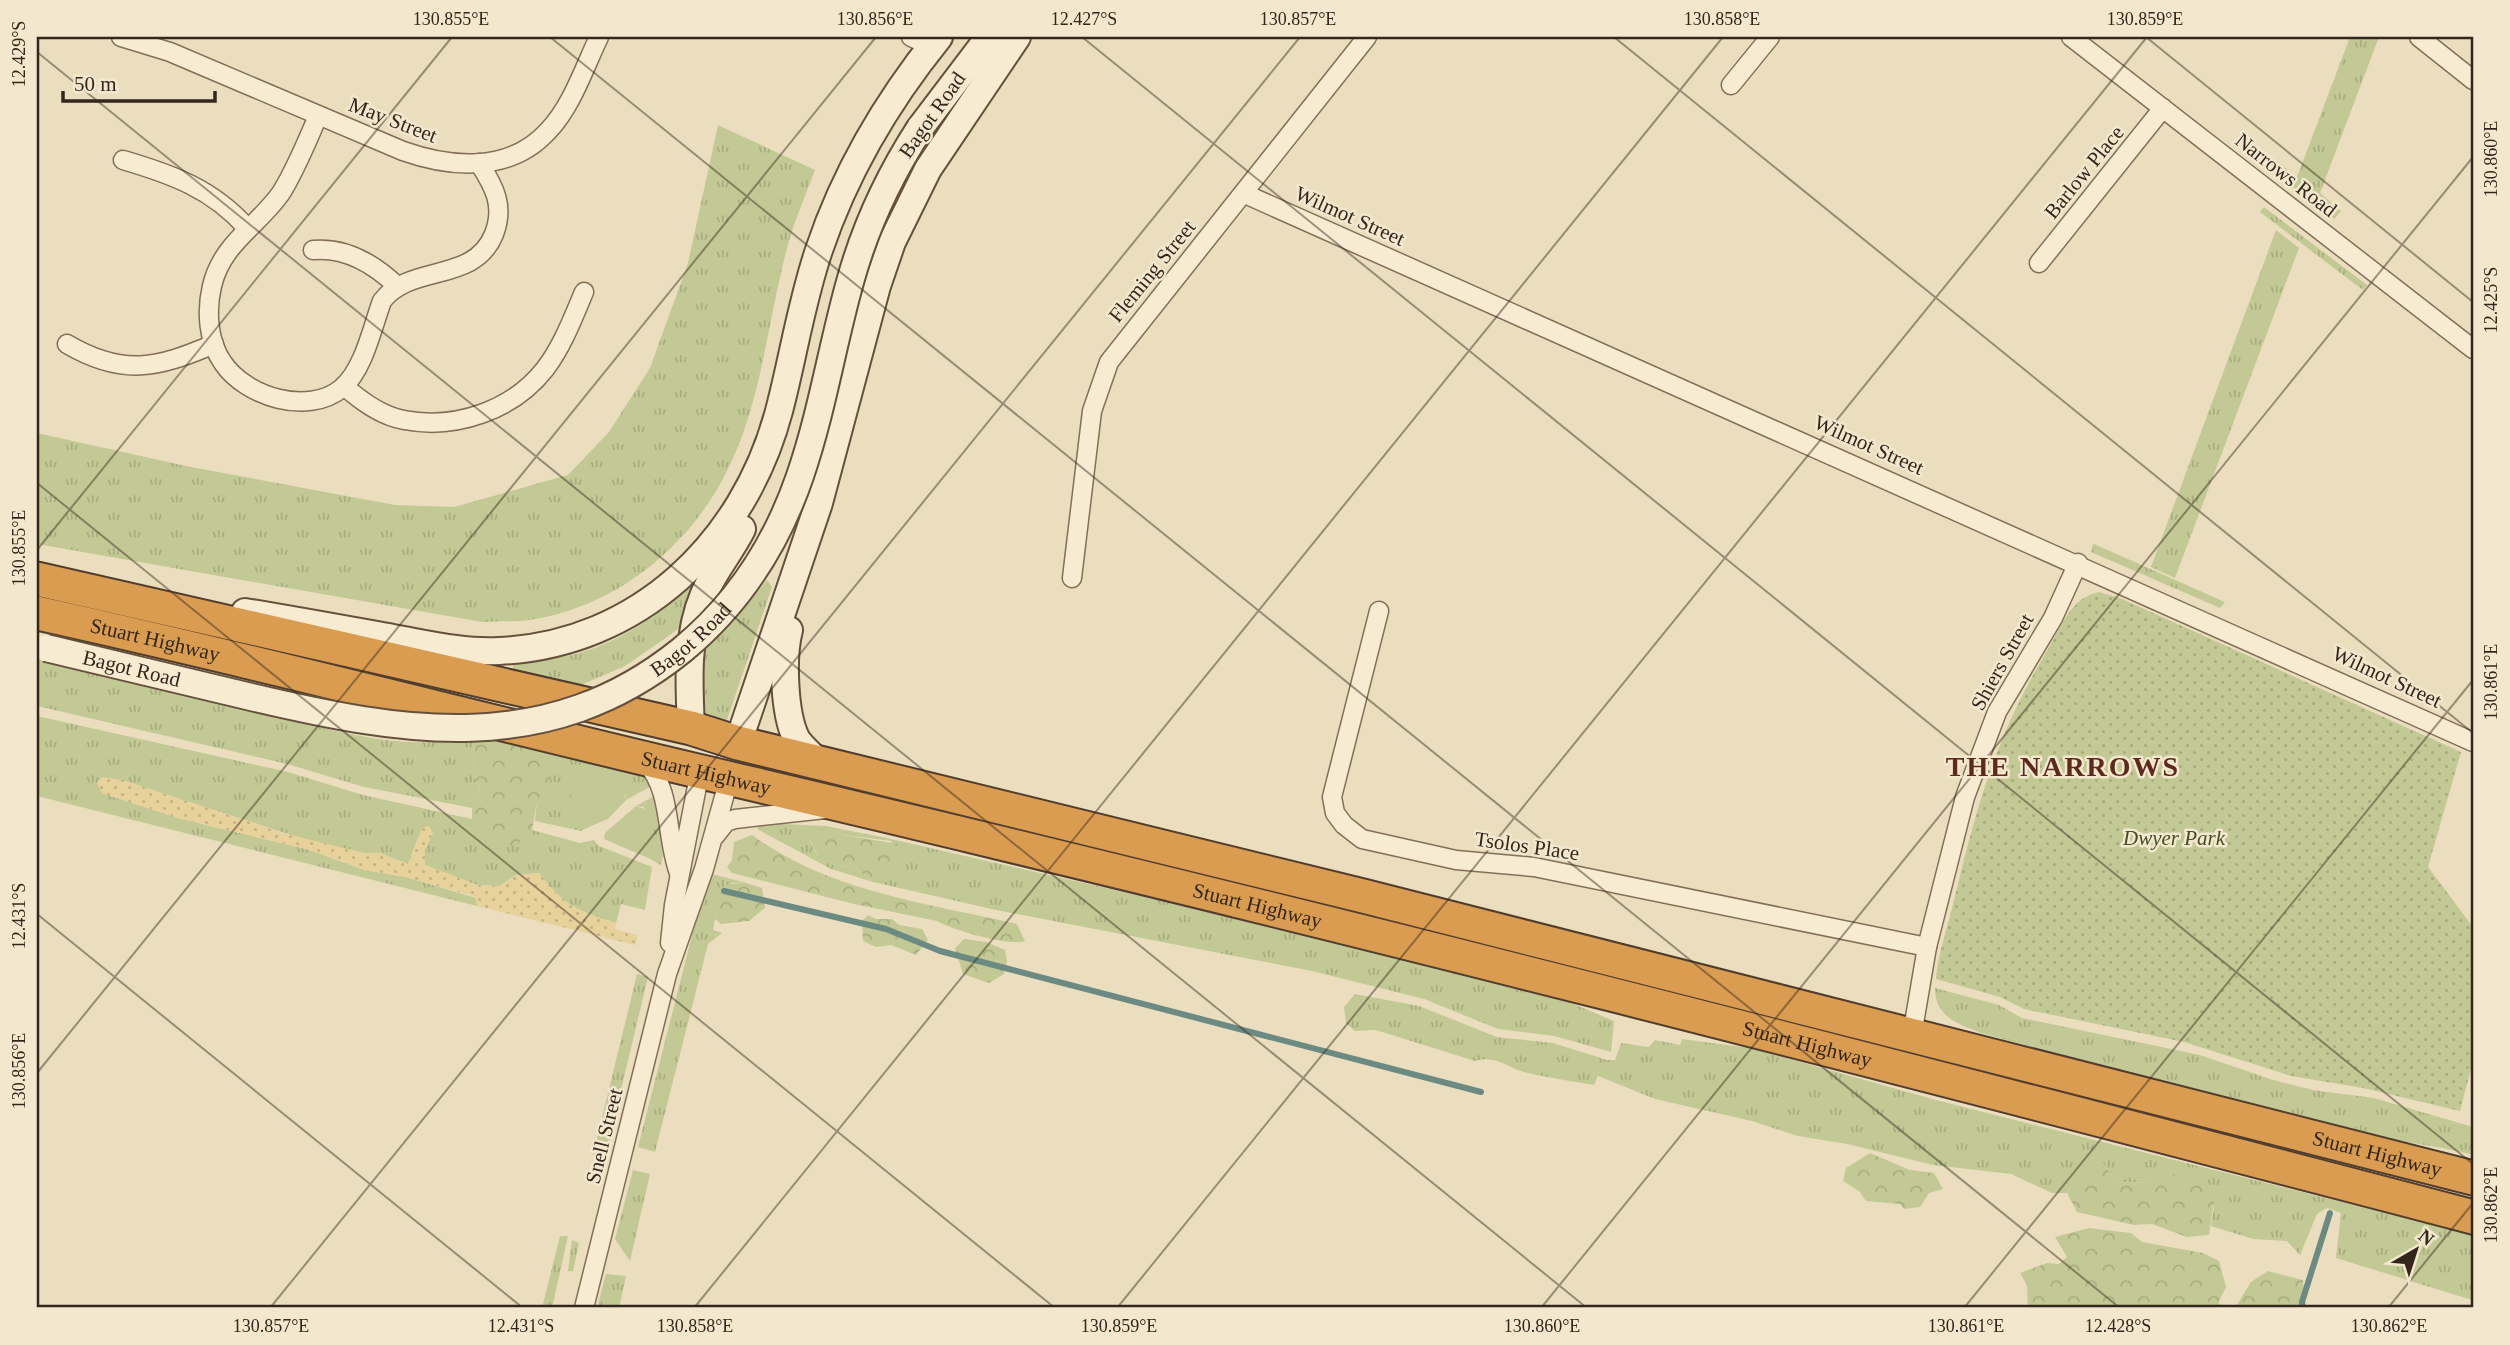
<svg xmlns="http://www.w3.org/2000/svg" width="2510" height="1345" viewBox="0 0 2510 1345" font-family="'Times New Roman',serif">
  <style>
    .grass { fill: url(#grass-tufts); fill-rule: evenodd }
    .forest { fill: url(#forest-crowns) }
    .sand { fill: url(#sand-dots) }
    .park { fill: url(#park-dots) }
    .garden { fill: #c3c994 }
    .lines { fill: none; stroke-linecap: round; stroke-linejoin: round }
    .stream { stroke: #6a8a82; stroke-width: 6 }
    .street-casing { stroke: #836f58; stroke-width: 21 }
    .secondary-casing { stroke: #65503c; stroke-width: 30 }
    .highway-casing { stroke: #513d2d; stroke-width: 37 }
    .street { stroke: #f7ebd1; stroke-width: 18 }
    .secondary { stroke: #f7ebd1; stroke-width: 26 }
    .highway { stroke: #d99c51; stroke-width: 33 }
    .secondary-bridge-casing { stroke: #65503c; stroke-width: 30; stroke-linecap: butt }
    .secondary-bridge { stroke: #f7ebd1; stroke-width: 26 }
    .ticks { fill: none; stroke: #33271c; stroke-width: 2; stroke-opacity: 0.45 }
    .labels { text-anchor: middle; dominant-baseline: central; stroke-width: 5; stroke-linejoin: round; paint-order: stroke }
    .street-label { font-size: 21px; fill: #33271c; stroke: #f3e8ce }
    .park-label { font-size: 21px; font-style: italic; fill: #444f24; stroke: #f3e8ce }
    .district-label { font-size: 28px; font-weight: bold; letter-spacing: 2px; fill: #5e2a1d; stroke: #f3e8ce }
    .neatline { fill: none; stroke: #33271c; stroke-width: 2.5 }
    .ticks-label { font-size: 18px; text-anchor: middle; fill: #33271c }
  </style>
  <defs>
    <pattern id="grass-tufts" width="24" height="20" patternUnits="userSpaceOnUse" patternTransform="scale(1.75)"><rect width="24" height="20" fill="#c3c994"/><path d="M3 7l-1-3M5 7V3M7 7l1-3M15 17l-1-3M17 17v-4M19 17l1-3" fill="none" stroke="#a8ad7f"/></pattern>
    <pattern id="forest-crowns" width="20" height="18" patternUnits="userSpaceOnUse" patternTransform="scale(1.75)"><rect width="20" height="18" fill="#c3c994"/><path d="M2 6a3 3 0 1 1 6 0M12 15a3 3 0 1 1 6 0" fill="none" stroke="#a8ad7f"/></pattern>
    <pattern id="sand-dots" width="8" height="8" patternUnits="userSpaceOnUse" patternTransform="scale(1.75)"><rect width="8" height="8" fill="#e7d29c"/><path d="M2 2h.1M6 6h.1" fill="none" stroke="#c7b486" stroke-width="1.8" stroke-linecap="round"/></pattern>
    <pattern id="park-dots" width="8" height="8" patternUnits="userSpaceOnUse" patternTransform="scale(1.75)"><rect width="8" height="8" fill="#c3c994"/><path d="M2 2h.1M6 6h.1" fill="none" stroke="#a8ad7f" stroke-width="1.8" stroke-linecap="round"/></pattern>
  </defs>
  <rect width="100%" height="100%" fill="#ebdebf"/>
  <g class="grass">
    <path d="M2350 37H2379L2320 193 2341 211 2334 219 2267 168 2274 159 2297 177Z"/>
    <path d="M718 125 815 170C807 191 798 213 791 234 768 312 764 396 728 469 691 546 615 608 529 620 514 622 497 621 482 622L37 544V433L186 466 395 505 454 507 568 475 609 432 650 368 688 263Z"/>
    <path d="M2264 207 2367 285 2363 290 2260 212Z"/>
    <path d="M2276 230 2299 248 2175 578 2151 567Z"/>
    <path d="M2093 544H2094L2225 602 2220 608 2091 552Z"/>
    <path d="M704 575 686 622 670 635 625 666 574 688 513 669V665C531 661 550 659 568 656 620 644 665 611 704 575Z"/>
    <path d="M767 580 772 587 726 723 705 714 699 688 702 650 729 626Z"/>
    <path d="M37 656C106 673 174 690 243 707 316 726 397 753 473 738L474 775 480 790 472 798V808L364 787 287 764 37 706Z"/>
    <path d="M37 716 288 772 363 795 472 819V826L479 832 531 836 532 830 580 843 594 840 599 846 652 867 645 910 621 904 616 923C578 911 564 906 539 873L516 875 499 886 477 885 425 865V849L433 833 418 838 408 864 379 853H364L310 841 183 800 102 793 178 818 310 850 364 870 406 877 476 898 477 906 37 796Z"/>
    <path d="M520 738 638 770 653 785 626 800V794L578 816 583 823 591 826 581 831 535 821C537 804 536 795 549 784Z"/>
    <path d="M656 795 663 855 661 865 648 858 653 857 644 807 636 806Z"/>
    <path d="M760 823 825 826 882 837 1276 927 1562 999 1614 1021 1611 1052 1554 1036 1498 1029 1424 999 1312 971 996 910 873 882 831 869 757 829ZM827 827 843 835 892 841 873 881 854 867 836 866 820 860 810 841Z"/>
    <path d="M708 873 743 882 731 883 717 908 713 930 722 933 708 944 655 1152 638 1147Z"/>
    <path d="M637 974 648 977 605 1157 593 1155Z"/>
    <path d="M1935 988 1999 1005 2022 1018 2200 1055 2273 1080 2313 1090 2374 1098 2473 1127V1155C2446 1148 2420 1144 2392 1140 2373 1137 2351 1123 2333 1129L1981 1033C1958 1024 1935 1017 1935 988Z"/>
    <path d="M1355 994 1419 1006 1497 1037 1553 1043 1607 1060H1615L1621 1043 1649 1047 1655 1040 1680 1045 1682 1039 1750 1048 1936 1100 2473 1235V1296L2472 1300 2336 1258 2341 1213 2327 1208 2317 1214 2300 1255 2287 1241 2253 1239 2211 1226 2214 1206 2152 1183 2117 1182 2102 1162 2067 1193H2052L2011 1174 1933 1165 1847 1144 1798 1136 1752 1121 1655 1099 1598 1076 1594 1085C1572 1081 1550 1078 1528 1073 1509 1069 1496 1054 1475 1061L1376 1030 1355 1031 1346 1023 1344 1007Z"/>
    <path d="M633 1170 650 1174 630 1261 615 1239Z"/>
    <path d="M560 1236H568L552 1308H542Z"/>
    <path d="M572 1240 579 1243 573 1271H568Z"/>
    <path d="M606 1274 626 1276 619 1308H597Z"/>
  </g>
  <g class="forest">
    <path d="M492 736C522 745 550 746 550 784 533 798 536 816 531 836L512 846 490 847 472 826V798L480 790 474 775 473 738Z"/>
    <path d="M827 826 843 835 905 845 907 854 890 879 873 881 854 867 836 866 820 860 810 840Z"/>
    <path d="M752 835C830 892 927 903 1017 924L1025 941C1011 947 951 930 937 921L854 904 732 873 727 867 732 860 734 842Z"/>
    <path d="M743 882 762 888 765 908 749 921 721 924 715 919 716 904 722 899 724 885Z"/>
    <path d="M868 915 876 919H892L899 925 922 929 928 940 916 955 891 945 876 947 863 941 862 921Z"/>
    <path d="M964 939 986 942 1005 950 1007 961 1004 974 989 983 963 974 955 948Z"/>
    <path d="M1870 1153 1910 1170 1934 1173 1943 1189 1929 1193 1920 1207 1904 1209 1900 1204 1866 1201 1859 1191 1843 1181 1846 1168Z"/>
    <path d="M2102 1162 2117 1182 2152 1183 2165 1172 2196 1181 2215 1194 2209 1235 2187 1237 2152 1224 2134 1225 2077 1212 2067 1193 2080 1181 2088 1163Z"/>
    <path d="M2089 1228 2131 1233 2142 1242 2203 1253 2219 1261 2226 1287 2218 1303 2230 1308H2028L2027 1285 2020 1273 2047 1263 2059 1264 2067 1257 2055 1237Z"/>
    <path d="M2268 1271 2303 1280 2305 1308H2235L2251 1282Z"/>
  </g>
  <path class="sand" d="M102 777 123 780 286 834 364 853H379L408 864 422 828 429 826 433 833 425 849V865L477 885 499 886 516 875 539 873C564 906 578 911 616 923L615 929 638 935 635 945 477 906 476 897 406 877 364 870 310 850 178 818 102 793 97 783Z"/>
  <path class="park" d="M2099 592 2120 598 2461 752 2428 867 2473 927V1061L2460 1111 2363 1088 2291 1076 2184 1042 2024 1009 2000 997 1936 979C1938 952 1949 923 1955 896 1978 801 1997 734 2048 649 2061 627 2071 597 2099 592Z"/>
  <g class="garden">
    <path d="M586 769C603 772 624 779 626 800L608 819 591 826 583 824C572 808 566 790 574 772Z"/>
    <path d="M636 806 650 811 653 857 648 858 604 839 605 833Z"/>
  </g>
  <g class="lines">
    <g class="stream">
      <path d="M724 891 886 929 940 951 1481 1092"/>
      <path d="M2303 1308 2302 1302 2330 1213"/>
    </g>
    <defs>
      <g id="street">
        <path d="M121 37 170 52 403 151C451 168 510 173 548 131 572 106 584 68 599 37"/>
        <path d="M911 37 931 46"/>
        <path d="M2071 37 2473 349"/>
        <path d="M2419 37 2473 80"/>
        <path d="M1731 85 1770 37"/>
        <path d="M318 116C307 141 296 169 281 193 258 226 222 243 212 286 206 311 208 342 223 363 246 397 308 416 342 388 364 369 372 328 382 301 411 263 474 284 494 234 505 206 494 186 479 163"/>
        <path d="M123 160C171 174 213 189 247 228"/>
        <path d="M1245 194 2473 742"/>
        <path d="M313 250C346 247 374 264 397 286"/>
        <path d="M2039 263 2163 108"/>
        <path d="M67 344C123 377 158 368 214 344"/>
        <path d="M344 386C361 401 381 416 404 420 456 430 513 410 545 369 562 347 573 318 584 292"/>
        <path d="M1072 578 1092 411 1109 362 1367 37"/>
        <path d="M1379 611 1332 797 1335 813 1344 825 1362 839 1456 860 1534 867 1927 947"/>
        <path d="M646 762C673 793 665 836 679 873"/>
        <path d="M715 836 726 822 735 819 825 809"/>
        <path d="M670 943 674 905 700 771"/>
        <path d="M1911 1041 1927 947 1965 797 1997 712 2053 618 2078 563"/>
        <path d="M584 1308 667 974 704 869 729 779"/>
      </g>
      <g id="secondary">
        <path d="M920 128 989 37"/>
        <path d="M245 612C294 620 343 629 393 638 427 644 463 653 499 651 638 645 744 543 779 411 793 358 801 303 819 250 845 173 888 100 939 37"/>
        <path d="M789 630C782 657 784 713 796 738 801 747 812 755 818 762"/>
        <path d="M691 728C689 684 686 636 704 594 714 571 731 551 742 529"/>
        <path d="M738 743 819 503 877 286 892 242 928 169 1017 37"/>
      </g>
      <g id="highway">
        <path id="s1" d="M37 579 691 728 738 743 1363 896 2473 1178"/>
        <path id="s2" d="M37 613C271 664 502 726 736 780 1317 916 1896 1066 2473 1217"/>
      </g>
    </defs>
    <use href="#street" class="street-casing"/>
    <use href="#secondary" class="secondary-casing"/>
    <use href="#highway" class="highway-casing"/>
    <use href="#street" class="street"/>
    <use href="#secondary" class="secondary"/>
    <use href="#highway" class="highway"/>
    <defs>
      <g id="secondary-bridge">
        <path id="s3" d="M46 648C113 664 180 680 247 696 403 733 547 759 682 650 738 604 777 543 800 476 822 412 832 346 850 282 865 227 889 176 920 128"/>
      </g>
    </defs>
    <use href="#secondary-bridge" class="secondary-bridge-casing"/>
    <use href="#secondary-bridge" class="secondary-bridge"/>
  </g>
  <path class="ticks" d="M550 37 2120 1308M1082 37 2473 1164M1614 37 2473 733M2146 37 2473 302M37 52 1587 1308M37 483 1055 1308M37 550 452 37M37 914 523 1308M37 1073 876 37M270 1308 1300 37M694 1308 1723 37M1117 1308 2147 37M1541 1308 2473 157M1964 1308 2473 680M2388 1308 2473 1203"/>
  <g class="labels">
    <g class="street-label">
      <text transform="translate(932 115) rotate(-55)">Bagot Road</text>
      <text transform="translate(393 120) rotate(21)">May Street</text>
      <text transform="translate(2084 172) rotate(-51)">Barlow Place</text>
      <text transform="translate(2286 175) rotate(38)">Narrows Road</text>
      <text transform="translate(1350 216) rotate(24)">Wilmot Street</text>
      <text transform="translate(1152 271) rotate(-51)">Fleming Street</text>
      <text transform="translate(1869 445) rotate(24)">Wilmot Street</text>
      <text stroke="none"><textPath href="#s3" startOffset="676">Bagot Road</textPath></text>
      <text stroke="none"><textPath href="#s2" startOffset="121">Stuart Highway</textPath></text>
      <text transform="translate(2002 662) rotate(-61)">Shiers Street</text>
      <text stroke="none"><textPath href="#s3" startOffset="88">Bagot Road</textPath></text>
      <text transform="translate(2387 677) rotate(25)">Wilmot Street</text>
      <text stroke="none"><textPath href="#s2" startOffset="688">Stuart Highway</textPath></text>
      <text transform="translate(1527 846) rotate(8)">Tsolos Place</text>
      <text stroke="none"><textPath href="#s2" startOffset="1255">Stuart Highway</textPath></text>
      <text stroke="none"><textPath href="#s2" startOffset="1822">Stuart Highway</textPath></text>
      <text transform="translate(604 1136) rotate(-76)">Snell Street</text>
      <text stroke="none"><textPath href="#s1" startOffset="2410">Stuart Highway</textPath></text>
    </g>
    <g class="park-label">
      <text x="2174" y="838">Dwyer Park</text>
    </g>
    <g class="district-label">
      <text x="2063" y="766">THE NARROWS</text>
    </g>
  </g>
  <rect width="2510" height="1345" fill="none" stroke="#f3e8ce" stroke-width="77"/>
  <g transform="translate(2416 1250) rotate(39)" stroke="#f3e8ce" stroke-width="5" paint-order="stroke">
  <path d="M0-5L12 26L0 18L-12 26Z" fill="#33271c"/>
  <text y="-10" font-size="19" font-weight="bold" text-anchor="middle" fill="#33271c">N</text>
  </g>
  <path d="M63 91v10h152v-10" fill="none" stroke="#33271c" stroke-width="3.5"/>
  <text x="74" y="91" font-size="21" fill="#33271c" stroke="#f3e8ce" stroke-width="5" paint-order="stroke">50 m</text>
  <rect x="38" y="38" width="2434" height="1268" class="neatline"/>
  <g class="ticks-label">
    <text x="451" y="25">130.855°E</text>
    <text x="875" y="25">130.856°E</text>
    <text x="1084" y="25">12.427°S</text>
    <text x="1298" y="25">130.857°E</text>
    <text x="1722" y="25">130.858°E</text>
    <text x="2145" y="25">130.859°E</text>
    <text transform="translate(19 54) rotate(-90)" y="6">12.429°S</text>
    <text transform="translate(2491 159) rotate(-90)" y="6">130.860°E</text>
    <text transform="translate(2491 300) rotate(-90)" y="6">12.425°S</text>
    <text transform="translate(19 548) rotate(-90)" y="6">130.855°E</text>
    <text transform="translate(2491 682) rotate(-90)" y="6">130.861°E</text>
    <text transform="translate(19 916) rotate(-90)" y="6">12.431°S</text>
    <text transform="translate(19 1071) rotate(-90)" y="6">130.856°E</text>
    <text transform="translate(2491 1205) rotate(-90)" y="6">130.862°E</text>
    <text x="271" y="1332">130.857°E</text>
    <text x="521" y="1332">12.431°S</text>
    <text x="695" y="1332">130.858°E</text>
    <text x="1119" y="1332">130.859°E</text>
    <text x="1542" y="1332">130.860°E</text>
    <text x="1966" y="1332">130.861°E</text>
    <text x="2118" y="1332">12.428°S</text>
    <text x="2389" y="1332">130.862°E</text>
  </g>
</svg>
